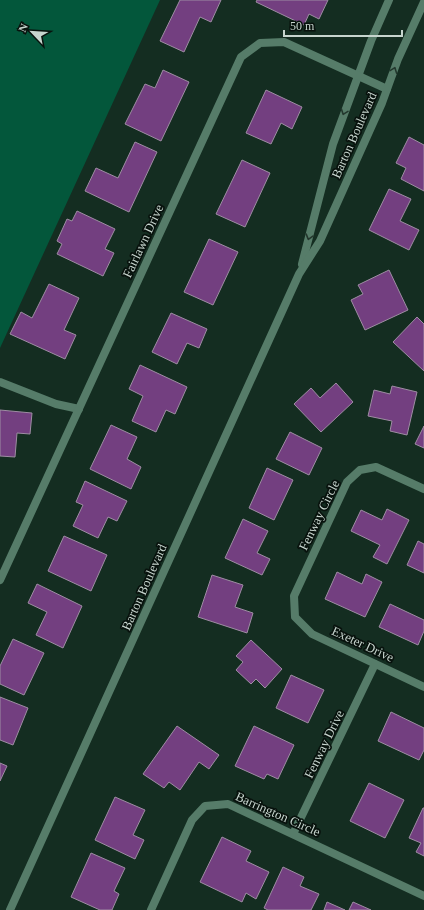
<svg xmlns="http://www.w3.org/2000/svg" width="424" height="910" viewBox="0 0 424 910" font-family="Georgia,serif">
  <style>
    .green { fill: #03573b }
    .building { fill: #733f80; stroke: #9e8da3 }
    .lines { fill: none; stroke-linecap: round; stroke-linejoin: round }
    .service { stroke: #567c69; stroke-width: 8 }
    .minor { stroke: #567c69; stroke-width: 8 }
    .oneway { stroke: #23372d }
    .labels { text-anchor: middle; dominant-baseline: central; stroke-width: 3.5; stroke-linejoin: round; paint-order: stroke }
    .street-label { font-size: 13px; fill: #c7d5ce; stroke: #08120d }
  </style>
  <rect width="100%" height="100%" fill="#142d21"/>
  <path class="green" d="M0 0H160L0 348Z"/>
  <g class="building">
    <path d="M180 0H221L211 22 200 17 184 52 160 41Z"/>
    <path d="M257 0H328L319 19 309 14 304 25 256 2Z"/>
    <path d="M163 70 189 82 161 141 125 124 145 84 155 88Z"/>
    <path d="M266 90 302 107 292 129 281 123 271 144 246 133Z"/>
    <path d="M409 137 424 145V191L401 179 406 168 396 163Z"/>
    <path d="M135 142 157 152 129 212 85 191 96 168 118 178Z"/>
    <path d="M242 160 270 173 245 227 216 214Z"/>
    <path d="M389 189 411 199 400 221 419 230 409 250 369 230Z"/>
    <path d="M77 211 115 229 105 249 114 253 103 276 57 254 62 244 57 241 67 219 72 221Z"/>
    <path d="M209 239 238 252 213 305 184 292Z"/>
    <path d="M389 270 408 310 365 330 351 300 363 294 358 285Z"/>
    <path d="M49 284 79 298 64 330 76 335 65 359 10 334 21 312 32 318Z"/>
    <path d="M171 313 207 329 199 348 187 343 177 364 152 352Z"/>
    <path d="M417 317 424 324V371L393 342Z"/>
    <path d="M140 365 187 387 175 414 166 410 156 432 132 421 143 396 129 389Z"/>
    <path d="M336 383 353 402 321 432 294 404 311 388 320 398Z"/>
    <path d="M392 386 417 392 407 435 390 431 392 421 368 416 374 390 390 394Z"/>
    <path d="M0 410 32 413 30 434 17 433 15 457 0 456Z"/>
    <path d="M111 425 137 437 127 459 141 467 131 489 90 469Z"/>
    <path d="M424 426V448L415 444Z"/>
    <path d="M290 432 322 448 309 475 276 459Z"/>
    <path d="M267 468 293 480 274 520 249 508Z"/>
    <path d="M85 481 127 501 117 521 108 517 98 538 73 526 83 505 76 502Z"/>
    <path d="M387 509 409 520 387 564 373 557 380 545 351 531 361 510 382 520Z"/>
    <path d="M243 519 268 531 257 553 270 559 262 575 225 558Z"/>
    <path d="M64 536 107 555 91 591 48 571Z"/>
    <path d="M418 541 424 544V573L407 565Z"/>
    <path d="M337 572 362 584 366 574 382 582 365 617 325 599Z"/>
    <path d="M212 575 243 585 235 607 253 613 247 633 198 617Z"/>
    <path d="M37 584 82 606 63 648 36 635 47 612 28 603Z"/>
    <path d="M390 604 424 620V631L418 645 379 627Z"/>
    <path d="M13 639 44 653 24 695 0 684V666Z"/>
    <path d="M251 640 282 669 265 688 256 679 251 684 236 670 243 662 236 656Z"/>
    <path d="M291 675 324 690 308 723 276 708Z"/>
    <path d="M0 697 28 708 13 745 0 740Z"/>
    <path d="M391 712 424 728V750L419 760 378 741Z"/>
    <path d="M177 726 219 755 209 769 199 762 180 790 169 782 164 788 143 774Z"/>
    <path d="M254 726 294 745 278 779 267 774 264 779 235 766Z"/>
    <path d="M0 763 7 766 0 781Z"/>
    <path d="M369 783 404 800 385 838 350 821Z"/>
    <path d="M115 797 145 810 133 835 144 840 135 859 95 840Z"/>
    <path d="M423 808H424V856L416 852 421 843 409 838Z"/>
    <path d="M222 837 251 851 246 861 269 872 256 899 246 893 242 902 200 882Z"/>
    <path d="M91 853 125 868 114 891 119 894 112 910H100L71 897Z"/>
    <path d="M283 867 304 877 300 886 319 894 311 910H268L264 908Z"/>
    <path d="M327 902 345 910H324Z"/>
    <path d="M353 902 371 910H349Z"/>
  </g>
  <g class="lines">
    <path class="service" d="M0 382 56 404 79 409"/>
    <g class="minor">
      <path d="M302 264 333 144 371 41 389 0"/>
      <path d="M424 489 376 467 360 470 347 482 294 596 295 617 312 634 424 687"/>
      <path d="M0 580 241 57 260 43 284 42 387 89"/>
      <path d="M293 834 375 664"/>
      <path d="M10 910 299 274 320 241 382 103 398 59 424 2"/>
      <path d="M151 910 192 820 205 806 228 804 424 896"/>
    </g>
  </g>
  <defs><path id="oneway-chevron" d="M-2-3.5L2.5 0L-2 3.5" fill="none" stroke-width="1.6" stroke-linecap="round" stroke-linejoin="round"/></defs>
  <g class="oneway">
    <use href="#oneway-chevron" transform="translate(394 70) rotate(-69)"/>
    <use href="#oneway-chevron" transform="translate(344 112) rotate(110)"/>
    <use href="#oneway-chevron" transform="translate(309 237) rotate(106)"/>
  </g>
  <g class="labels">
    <g class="street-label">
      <text transform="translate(354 135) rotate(-66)">Barton Boulevard</text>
      <text transform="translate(143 241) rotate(-65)">Fairlawn Drive</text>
      <text transform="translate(319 515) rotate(-64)">Fenway Circle</text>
      <text transform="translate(144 587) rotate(-66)">Barton Boulevard</text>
      <text transform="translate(363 644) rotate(25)">Exeter Drive</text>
      <text transform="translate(324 744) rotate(-64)">Fenway Drive</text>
      <text transform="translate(278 814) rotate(24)">Barrington Circle</text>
    </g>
  </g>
  <g transform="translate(32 32) rotate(295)" stroke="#08120d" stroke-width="3" paint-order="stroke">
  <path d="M0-3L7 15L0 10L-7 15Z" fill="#c7d5ce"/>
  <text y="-6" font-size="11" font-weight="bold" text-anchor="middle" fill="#c7d5ce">N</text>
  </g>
  <path d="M284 30v6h118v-6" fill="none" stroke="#c7d5ce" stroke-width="2"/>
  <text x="290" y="30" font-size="12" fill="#c7d5ce" stroke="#08120d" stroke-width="3" paint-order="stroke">50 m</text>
</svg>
